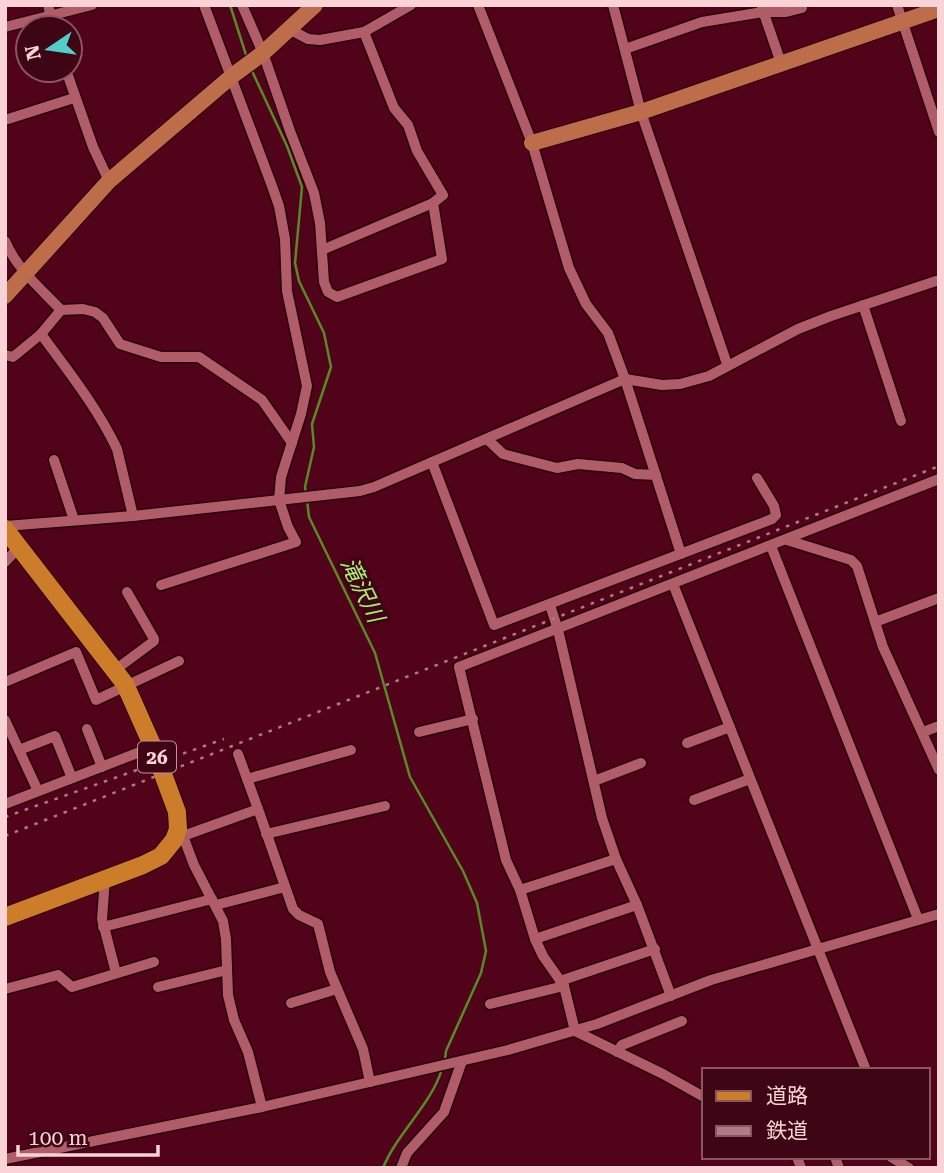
<svg xmlns="http://www.w3.org/2000/svg" width="944" height="1173" viewBox="0 0 944 1173" font-family="'Roboto Serif','Noto Sans JP',serif">
  <style>
    .lines { fill: none; stroke-linecap: round; stroke-linejoin: round }
    .stream { stroke: #5a8a28; stroke-width: 2.5 }
    .street-casing { stroke: #27020a; stroke-width: 13 }
    .secondary-casing { stroke: #27020a; stroke-width: 18 }
    .primary-casing { stroke: #27020a; stroke-width: 20 }
    .street { stroke: #b05d69; stroke-width: 10 }
    .secondary { stroke: #be6d4a; stroke-width: 16 }
    .primary { stroke: #cd7d2a; stroke-width: 18 }
    .rail { stroke: #b17a85; stroke-width: 2.5; stroke-dasharray: 3.5 7; stroke-linecap: butt }
    .labels { text-anchor: middle; dominant-baseline: central; stroke-width: 7; stroke-linejoin: round; paint-order: stroke }
    .shield { fill: #3e0514; stroke: #c1959c; stroke-width: 2 }
    .shield-label { font-size: 19px; font-weight: bold; fill: #f9d3d6 }
    .water-label { font-size: 23px; font-style: italic; fill: #aced73; stroke: #3e0514 }
  </style>
  <rect width="100%" height="100%" fill="#51031a"/>
  <g class="lines">
    <g class="stream">
      <path d="M230 5 247 58"/>
      <path d="M252 71 287 146 302 187 295 263 299 281 324 333 331 367 312 424 314 447 305 487 306 493"/>
      <path d="M307 500 309 517 375 653 410 777 463 871 477 903 486 951 481 973 446 1051 445 1060"/>
      <path d="M383 1168C397 1133 431 1105 442 1069"/>
    </g>
    <defs>
      <g id="street">
        <path d="M48 5 54 28"/>
        <path d="M242 5 263 53 290 131 314 193 320 223 324 282 328 292 337 297 442 259 433 203"/>
        <path d="M478 5 532 143 569 268 586 304 608 333 625 379 681 554"/>
        <path d="M613 5 641 112 727 364"/>
        <path d="M897 5 939 132"/>
        <path d="M762 8 781 63"/>
        <path d="M5 27 92 5"/>
        <path d="M289 29 308 39 320 40 364 32 411 5"/>
        <path d="M625 49 702 22 763 12H786L802 8"/>
        <path d="M66 70 93 147 109 181"/>
        <path d="M5 120 74 98"/>
        <path d="M5 241C16 268 41 289 61 310L83 309 95 312 103 318 120 344 161 357H199L262 400 292 443"/>
        <path d="M322 250 433 203 443 195 417 151 408 125 394 108 364 32"/>
        <path d="M863 305 901 421"/>
        <path d="M61 310 41 334C68 371 97 407 117 449L133 516"/>
        <path d="M5 355 13 357 41 334"/>
        <path d="M487 439 503 454 557 468 578 464 622 468 635 474 656 475"/>
        <path d="M54 460 74 520"/>
        <path d="M432 462 494 625 772 519 776 515 774 506 757 478"/>
        <path d="M5 526 133 516 360 491 374 487 625 379 662 385 680 384 709 376 798 329 831 316 939 280"/>
        <path d="M787 540 851 560 857 566 883 647 939 770"/>
        <path d="M771 546 918 919"/>
        <path d="M5 562 19 547"/>
        <path d="M673 584 866 1070"/>
        <path d="M161 585 296 542 288 527 279 500 281 477 301 414 307 386 287 291 285 239 279 206 272 186 204 5"/>
        <path d="M550 605 558 630 602 818 616 859 637 905 671 996"/>
        <path d="M875 622 939 598"/>
        <path d="M115 670 154 641V639L127 592"/>
        <path d="M5 682 76 652 96 700 179 661"/>
        <path d="M5 720 38 791"/>
        <path d="M87 729 102 767"/>
        <path d="M419 732 473 719"/>
        <path d="M923 732 939 726"/>
        <path d="M687 743 730 727"/>
        <path d="M19 750 55 736 72 778"/>
        <path d="M238 754 258 809"/>
        <path d="M247 779 351 750"/>
        <path d="M594 781 641 763"/>
        <path d="M694 800 750 779"/>
        <path d="M5 804 153 747"/>
        <path d="M178 834 183 836 194 865 223 921 226 939 228 995 234 1020 248 1052 262 1107"/>
        <path d="M266 834 385 806"/>
        <path d="M183 836 258 809 293 909 299 915 318 924 330 972 363 1049 370 1082"/>
        <path d="M105 879 102 919 116 973"/>
        <path d="M520 890 616 859"/>
        <path d="M216 905 285 887"/>
        <path d="M103 927 212 899"/>
        <path d="M535 939 637 905"/>
        <path d="M560 981 655 949"/>
        <path d="M158 987 227 970"/>
        <path d="M5 989 58 975 72 987 154 962"/>
        <path d="M291 1003 337 989"/>
        <path d="M490 1004 564 986"/>
        <path d="M617 1052 622 1045 682 1021"/>
        <path d="M704 1097 663 1074 575 1031 564 986 543 956 535 939 520 890 506 860 459 667 939 479"/>
        <path d="M797 1157 801 1168"/>
        <path d="M835 1157 839 1168"/>
        <path d="M891 1157 909 1168"/>
        <path d="M5 1159 262 1107 508 1050 597 1024 711 980 939 914"/>
        <path d="M401 1168 407 1153 444 1112 462 1061"/>
      </g>
      <g id="secondary">
        <path d="M532 143 641 112 939 9"/>
        <path d="M5 296 109 181 232 76 263 53 315 5"/>
      </g>
      <path id="primary" d="M5 529 125 684 153 747 177 812 178 829 174 840 161 856 143 865 5 917"/>
    </defs>
    <use href="#street" class="street-casing"/>
    <use href="#secondary" class="secondary-casing"/>
    <use href="#primary" class="primary-casing"/>
    <use href="#street" class="street"/>
    <use href="#secondary" class="secondary"/>
    <use href="#primary" class="primary"/>
    <g class="rail">
      <path d="M5 817 224 739"/>
      <path d="M5 836 939 466"/>
    </g>
  </g>
  <g class="labels">
    <rect class="shield" x="138" y="741.5" width="38" height="31" rx="5"/>
    <g class="shield-label">
      <text x="157" y="757">26</text>
    </g>
    <g class="water-label">
      <text transform="translate(362 590) rotate(64)">滝沢川</text>
    </g>
  </g>
  <rect width="944" height="1173" fill="none" stroke="#f9d3d6" stroke-width="14"/>
  <rect x="702" y="1068" width="228" height="91" fill="#3e0514" stroke="#895762" stroke-width="2"/>
  <rect x="716" y="1091" width="35" height="10" fill="#cd7d2a" stroke="#895762" stroke-width="2"/>
  <text x="766" y="1103" font-size="21" fill="#f9d3d6">道路</text>
  <rect x="716" y="1126" width="35" height="10" fill="#b17a85" stroke="#895762" stroke-width="2"/>
  <text x="766" y="1138" font-size="21" fill="#f9d3d6">鉄道</text>
  <g transform="translate(49 49) rotate(257)"><circle r="33" fill="#3e0514" stroke="#895762" stroke-width="2"/>
  <path d="M0-5L12 26L0 18L-12 26Z" fill="#53cdc9"/>
  <text y="-10" font-size="19" font-weight="bold" text-anchor="middle" fill="#f9d3d6">N</text>
  </g>
  <path d="M18 1145v10h140v-10" fill="none" stroke="#f9d3d6" stroke-width="3.5"/>
  <text x="28" y="1145" font-size="21" fill="#f9d3d6" stroke="#3e0514" stroke-width="5" paint-order="stroke">100 m</text>
</svg>
